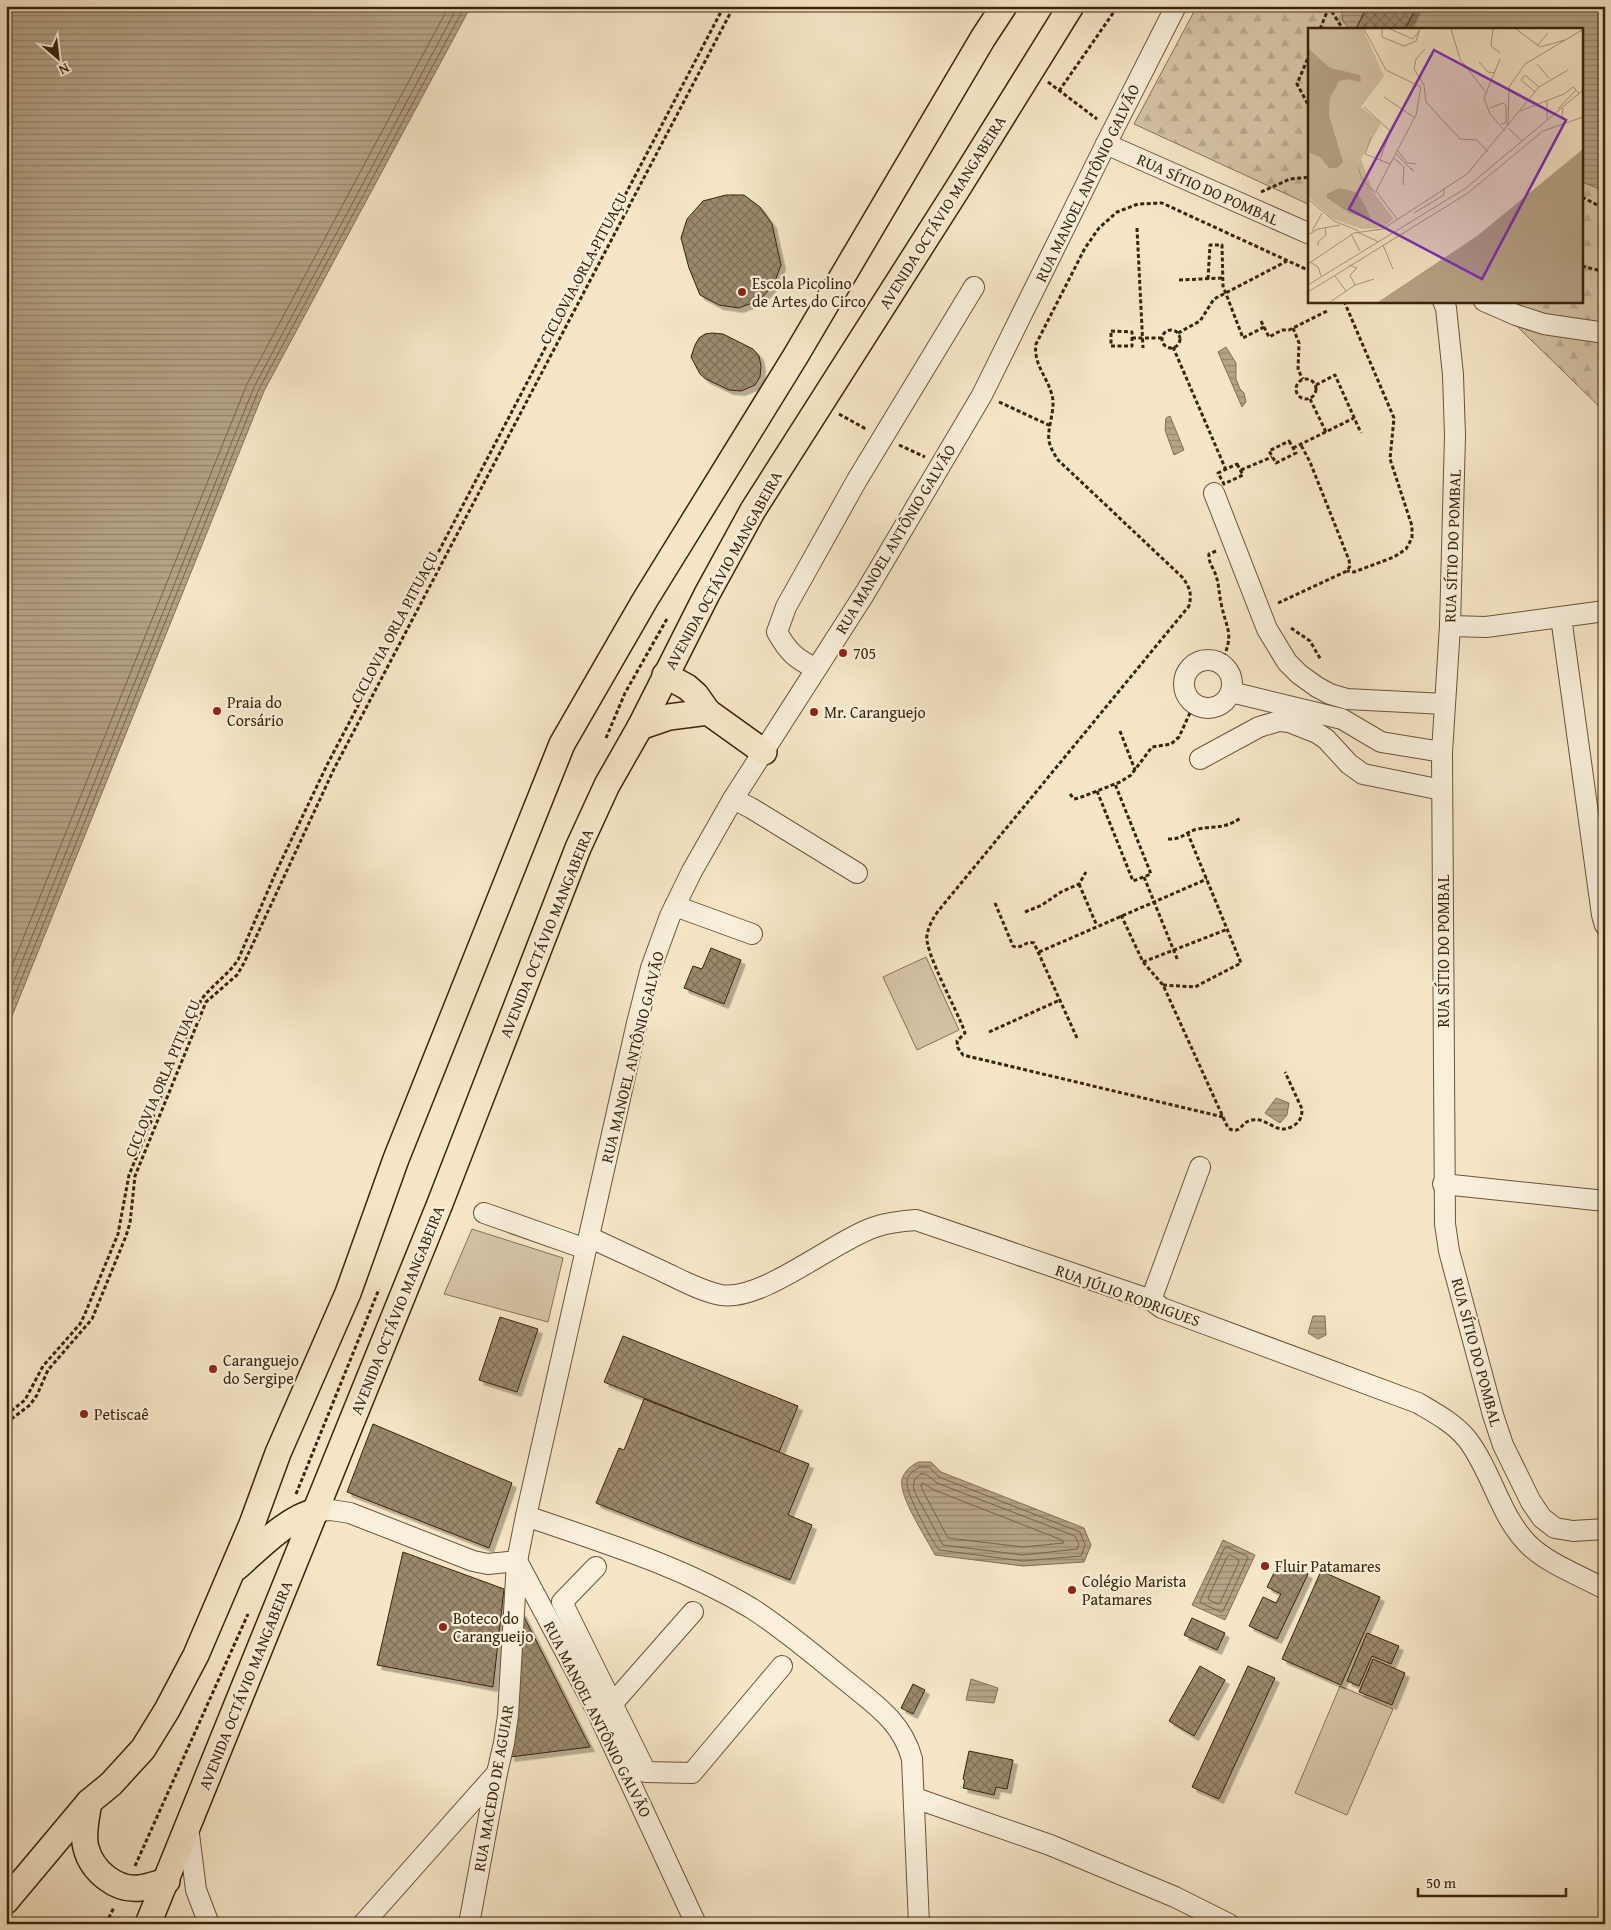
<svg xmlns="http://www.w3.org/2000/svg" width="1611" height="1930" viewBox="0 0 1611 1930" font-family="'Gentium Book Plus',serif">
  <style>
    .grass { fill: #d6c5a7; stroke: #887459 }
    .forest { fill: url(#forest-firs); stroke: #887459 }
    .water { fill: url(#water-rules); stroke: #857155 }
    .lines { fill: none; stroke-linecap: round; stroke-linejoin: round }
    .shore { stroke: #786449; stroke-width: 1 }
    .building { fill: url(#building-cross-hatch); stroke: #3b240b; filter: url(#shadow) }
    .minor-casing { stroke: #6a543a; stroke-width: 22 }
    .major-casing { stroke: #3b240b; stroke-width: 28 }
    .path { stroke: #3b240b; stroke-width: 3; stroke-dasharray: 4 2.5; stroke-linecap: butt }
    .minor { stroke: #f9efdb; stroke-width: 20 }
    .major { stroke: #f6e6c7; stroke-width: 25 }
    .poi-dot { fill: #8f2418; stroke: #f9efdb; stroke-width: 2 }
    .labels { text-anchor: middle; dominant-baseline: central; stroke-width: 4.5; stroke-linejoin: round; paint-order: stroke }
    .street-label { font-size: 16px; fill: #3b240b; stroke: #f9efdb }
    .poi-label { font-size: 16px; fill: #3b240b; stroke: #f9efdb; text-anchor: start }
    .inset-road { fill: none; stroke: #ab987c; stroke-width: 1 }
    .view { fill: #7b2cbf; fill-opacity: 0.15; stroke: #7b2cbf; stroke-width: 2.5 }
    .inset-edge { fill: none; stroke: #3b240b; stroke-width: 2.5 }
  </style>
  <defs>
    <pattern id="forest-firs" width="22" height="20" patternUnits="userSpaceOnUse" patternTransform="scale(1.25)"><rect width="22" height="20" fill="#d6c5a7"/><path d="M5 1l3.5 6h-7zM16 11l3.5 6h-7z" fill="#b9a98e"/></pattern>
    <pattern id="water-rules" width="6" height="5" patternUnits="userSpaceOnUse" patternTransform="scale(1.25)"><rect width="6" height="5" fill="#b6a487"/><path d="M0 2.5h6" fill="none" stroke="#95856d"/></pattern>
    <pattern id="building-cross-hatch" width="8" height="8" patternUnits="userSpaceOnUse" patternTransform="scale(1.25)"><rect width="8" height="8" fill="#9c896d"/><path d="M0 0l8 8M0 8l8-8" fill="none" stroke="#807058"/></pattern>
    <filter id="shadow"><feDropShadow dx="4.5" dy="4.5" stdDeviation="0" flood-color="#0004"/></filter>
  </defs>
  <rect width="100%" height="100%" fill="#f6e6c7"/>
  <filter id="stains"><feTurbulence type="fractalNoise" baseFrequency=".004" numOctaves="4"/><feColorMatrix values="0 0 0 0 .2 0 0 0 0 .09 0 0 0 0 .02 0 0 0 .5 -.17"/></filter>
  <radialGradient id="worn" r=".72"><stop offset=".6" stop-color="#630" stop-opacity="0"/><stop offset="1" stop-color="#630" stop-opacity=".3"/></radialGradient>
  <g class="grass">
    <path d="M926 957 959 1030 917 1050 883 977Z"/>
    <path d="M472 1229 563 1258 548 1322 444 1294Z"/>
    <path d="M1340 1686 1393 1709 1347 1815 1295 1793Z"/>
  </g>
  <path class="forest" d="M1197 6H1605V412L1491 301H1582V29H1310V205L1134 124Z"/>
  <g class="water">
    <path d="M6 6H471L264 391 6 1031Z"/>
    <path d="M1605 6V191L1582 182V29H1350L1343 22 1341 7Z"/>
    <path d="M1226 347 1236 363V379L1240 389 1244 393 1246 402 1242 407 1218 352Z"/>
    <path d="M1170 416 1184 450 1174 455 1165 430 1166 418Z"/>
    <path d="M1276 1098 1289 1103 1287 1115 1280 1123 1265 1113Z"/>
    <path d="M1313 1316H1325L1326 1335 1318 1339 1308 1333Z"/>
    <path d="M918 1462H931L941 1472 1084 1528 1091 1545 1084 1562 1023 1566 935 1555C927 1539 898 1496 902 1479 905 1470 910 1467 918 1462Z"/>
    <path d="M1223 1540 1255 1555 1225 1620 1192 1605Z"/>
    <path d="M971 1679 998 1688 994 1703 966 1700Z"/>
  </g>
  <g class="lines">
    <g class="shore">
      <path d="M6 981 247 384 449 6"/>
      <path d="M6 1001 254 387 458 6"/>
      <path d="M6 1017 259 389 465 6"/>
      <path d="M920 1467H929L939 1477 1080 1532 1085 1545 1081 1556 1023 1561 939 1550C931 1539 905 1493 907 1481 908 1474 914 1470 920 1467Z"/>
      <path d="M921 1474H926L937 1483 1075 1536 1079 1544 1077 1549 1023 1555 943 1545 914 1491C913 1483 913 1479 921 1474Z"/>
      <path d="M923 1483 934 1490 1062 1540 1064 1543 1023 1547 948 1538 922 1489 921 1485Z"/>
      <path d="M1227 1547 1247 1556 1248 1558 1223 1611 1221 1612 1201 1603 1200 1601 1224 1549Z"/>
      <path d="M1230 1555 1238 1559 1239 1562 1220 1603 1218 1604 1209 1600 1208 1598 1227 1557Z"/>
    </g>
  </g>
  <g class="building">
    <path d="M1367 6H1417L1405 29H1356Z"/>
    <path d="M726 195H744L760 207 772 224 781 265 774 284 760 300 739 308 719 305 700 295 689 268 681 238 687 219 703 201Z"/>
    <path d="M712 333 723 334 753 349 759 356 761 366 760 377 755 385 741 391 729 390 706 379 700 374 691 357 695 345 699 338 705 334Z"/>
    <path d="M711 948 741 960 724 1004 684 988 693 966 702 969Z"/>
    <path d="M500 1317 538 1329 517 1392 479 1380Z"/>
    <path d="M623 1336 798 1406 779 1452 604 1382Z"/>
    <path d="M644 1399 809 1464 788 1515 812 1525 790 1580 596 1503 619 1448 624 1450Z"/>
    <path d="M373 1424 512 1483 489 1548 347 1492Z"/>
    <path d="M403 1552 504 1589 493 1687 377 1665Z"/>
    <path d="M1280 1561 1308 1574 1277 1639 1249 1626 1263 1597 1276 1603 1281 1594 1267 1587Z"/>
    <path d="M1321 1571 1380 1597 1341 1685 1282 1659Z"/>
    <path d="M521 1611 590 1747 510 1757Z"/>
    <path d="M1192 1618 1225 1633 1217 1650 1184 1635Z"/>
    <path d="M1367 1633 1399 1646 1391 1664 1372 1656 1359 1686 1347 1681Z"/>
    <path d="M1373 1659 1405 1673 1392 1705 1359 1692Z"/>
    <path d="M1200 1666 1225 1680 1194 1736 1169 1721Z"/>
    <path d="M1248 1666 1275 1678 1219 1799 1192 1787Z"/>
    <path d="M913 1684 925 1690 913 1714 901 1708Z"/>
    <path d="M969 1751 1013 1760 1007 1789 996 1787 994 1795 963 1788 965 1780 963 1779Z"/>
  </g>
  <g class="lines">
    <defs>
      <g id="minor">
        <path d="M1106 144 1310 234"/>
        <path d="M1443 301 1446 308 1453 375 1455 436 1450 626 1442 752 1445 1224 1449 1251 1493 1415 1503 1445 1531 1502 1542 1518 1555 1528 1573 1531 1605 1529"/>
        <path d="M1484 301 1516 315 1544 324 1605 333"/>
        <path d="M1214 493 1267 629 1287 662 1299 674 1317 687 1330 694 1347 699 1445 704"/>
        <path d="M1561 617 1602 915 1605 925"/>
        <path d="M1450 626 1486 627 1605 611"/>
        <circle cx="1208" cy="684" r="24"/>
        <path d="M816 669C795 658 788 652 777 632L786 607 857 480 974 287"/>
        <path d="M1231 692 1342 719 1381 742 1442 752"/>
        <path d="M1200 759 1259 727 1279 721 1289 722 1317 733 1326 739 1349 764 1363 774 1442 790"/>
        <path d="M733 799 751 808 857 873"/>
        <path d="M675 906 752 934"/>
        <path d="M1443 1184 1605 1201"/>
        <path d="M484 1213 586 1249"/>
        <path d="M589 1237C614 1249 639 1260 664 1272 683 1281 701 1291 721 1295 762 1302 833 1241 875 1227 889 1222 902 1221 916 1220L1151 1300 1162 1308 1418 1403C1435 1413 1454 1423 1467 1439 1491 1470 1499 1513 1526 1542 1544 1562 1581 1576 1605 1589"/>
        <path d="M1151 1300 1200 1167"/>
        <path d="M317 1511 331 1510 350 1513 473 1561 488 1564 517 1561"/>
        <path d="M526 1516C602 1542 681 1566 751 1608 784 1629 814 1655 845 1680 873 1703 902 1721 912 1759L919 1924"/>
        <path d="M517 1561 597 1711 696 1924"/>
        <path d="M596 1567 562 1602 646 1772 692 1773 782 1666"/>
        <path d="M602 1708 613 1703 693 1612"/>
        <path d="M915 1798 1050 1845 1175 1897 1229 1924"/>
        <path d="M188 1826 196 1890 209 1924"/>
        <path d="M363 1924 497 1773"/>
        <path d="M469 1924 497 1773 504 1743 508 1715 517 1561 526 1516 637 1023 651 968 670 916 692 871 733 799 865 593 982 395 1106 144 1176 6"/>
      </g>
      <g id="major">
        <path d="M665 675 687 687 696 695 708 712 764 752"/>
        <path d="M640 727 669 717 708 712"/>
        <path d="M236 1568C258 1549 288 1517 317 1511"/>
        <path d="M89 1802C87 1816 82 1833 86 1848 92 1871 116 1891 140 1888 149 1887 158 1883 167 1881"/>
        <path d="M6 1901 89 1802 111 1784 143 1749 167 1710 196 1655 252 1524 278 1453 348 1293 396 1159 562 744 645 600 795 357 983 38 1004 6"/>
        <path d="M148 1924 439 1206 578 848 607 785 640 727 707 594 753 510 958 188 1071 6"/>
      </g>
    </defs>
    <use href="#minor" class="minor-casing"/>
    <use href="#major" class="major-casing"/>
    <g class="path">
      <path d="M1328 6 1343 29"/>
      <path d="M1320 29 1329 7"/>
      <path d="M1310 53 1297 84 1310 108"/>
      <path d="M1048 82 1097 119"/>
      <path d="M1059 91 1118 6"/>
      <path d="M1261 192 1290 179 1310 177"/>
      <path d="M1582 197 1605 209"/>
      <path d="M1137 228 1143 348"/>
      <path d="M1582 266 1605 272"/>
      <path d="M1208 279 1210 245H1222L1223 286 1243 338 1264 327"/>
      <path d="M1179 280 1222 278"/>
      <path d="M1344 301 1394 418 1390 459 1412 526V538L1406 549 1394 557 1354 572 1347 571"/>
      <path d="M1261 321 1269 337 1282 330H1289L1327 311"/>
      <path d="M1293 328 1299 343 1298 370 1303 379"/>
      <circle cx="1171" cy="339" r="9"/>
      <path d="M1111 331 1132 332V346H1111Z"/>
      <path d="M1178 333 1200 321 1214 299 1287 261"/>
      <path d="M1132 338H1162"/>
      <path d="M1173 347 1226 470"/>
      <circle cx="1306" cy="389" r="10"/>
      <path d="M1316 385 1335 375 1361 433"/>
      <path d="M1310 399 1326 432"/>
      <path d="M999 402 1051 426"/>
      <path d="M839 414 866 429"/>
      <path d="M1289 441 1296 453 1276 463 1269 451Z"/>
      <path d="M899 445 925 457"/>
      <path d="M1293 448 1354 418"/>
      <path d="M1237 464 1243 475 1224 484 1218 473Z"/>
      <path d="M1241 470 1272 457"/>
      <path d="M1216 551 1209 554C1208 563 1214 568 1216 576 1219 584 1219 594 1221 603 1227 632 1235 633 1221 663"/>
      <path d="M1278 603 1347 571 1350 566 1349 560 1310 462 1301 445"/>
      <path d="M1291 628 1310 641 1321 660"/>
      <path d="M1120 731 1135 770"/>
      <path d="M606 738 625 693 668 617"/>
      <path d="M1097 791 1133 881 1151 874 1115 784"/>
      <path d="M1070 794 1074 799 1079 798 1120 782 1131 775 1152 747 1171 744 1179 737 1194 704"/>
      <path d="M1168 839C1183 840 1186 831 1198 829 1218 825 1221 830 1241 818"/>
      <path d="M1144 877 1178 961"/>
      <path d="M1079 884 1097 926"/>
      <path d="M995 903 1013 946C1021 950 1026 940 1034 943L1077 1038"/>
      <path d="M1025 912 1042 905 1061 892 1079 884 1086 872"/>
      <path d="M1121 915 1143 962 1163 985 1228 1128C1241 1136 1241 1121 1252 1120 1268 1117 1276 1136 1293 1126 1300 1122 1302 1117 1302 1109L1285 1072"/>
      <path d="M1039 952 1207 879"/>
      <path d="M1143 962 1228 929"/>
      <path d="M1163 985 1195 987 1241 963 1188 834"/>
      <path d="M989 1032 1060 1000"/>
      <path d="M1223 1117 963 1055 958 1048 957 1041 965 1033C958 1011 924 952 927 935 929 925 933 918 939 910L1189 606C1192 594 1190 587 1182 577L1057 459C1054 453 1050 447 1049 441 1047 426 1056 410 1052 395 1047 376 1033 364 1036 344L1085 248 1099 228 1117 212 1138 204 1162 203 1310 271"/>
      <path d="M6 1415 25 1400 43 1366 80 1324 84 1316 118 1234 129 1175 201 1000C212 985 228 975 238 960L276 872 327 765 724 6"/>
      <path d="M6 1423 30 1405 37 1395 48 1370 92 1319 126 1236 130 1223 135 1176 206 1002 237 975 244 963 334 769 734 6"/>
      <path d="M296 1494 379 1289"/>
      <path d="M135 1866 248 1614"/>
      <path d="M106 1924 114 1907"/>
    </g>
    <use href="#minor" class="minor"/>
    <use href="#major" class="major"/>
  </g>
  <g class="poi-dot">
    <circle cx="742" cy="292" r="5"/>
    <circle cx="843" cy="653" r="5"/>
    <circle cx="217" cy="711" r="5"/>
    <circle cx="814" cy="712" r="5"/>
    <circle cx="213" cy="1369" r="5"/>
    <circle cx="84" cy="1414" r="5"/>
    <circle cx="1265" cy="1566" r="5"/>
    <circle cx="1072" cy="1590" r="5"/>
    <circle cx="443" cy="1627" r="5"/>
  </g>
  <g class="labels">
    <g class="street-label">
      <text transform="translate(1087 183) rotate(-64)">RUA MANOEL ANTÔNIO GALVÃO</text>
      <text transform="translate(1208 189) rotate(24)">RUA SÍTIO DO POMBAL</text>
      <text transform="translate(942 212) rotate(-58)">AVENIDA OCTÁVIO MANGABEIRA</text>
      <text transform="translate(583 268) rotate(-62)">CICLOVIA ORLA PITUAÇU</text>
      <text transform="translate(895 539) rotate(-59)">RUA MANOEL ANTÔNIO GALVÃO</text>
      <text transform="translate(1452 546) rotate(-88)">RUA SÍTIO DO POMBAL</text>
      <text transform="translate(723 570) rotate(-61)">AVENIDA OCTÁVIO MANGABEIRA</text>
      <text transform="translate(394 627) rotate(-62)">CICLOVIA ORLA PITUAÇU</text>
      <text transform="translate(546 933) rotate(-68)">AVENIDA OCTÁVIO MANGABEIRA</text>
      <text transform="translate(1443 951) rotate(-90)">RUA SÍTIO DO POMBAL</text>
      <text transform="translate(632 1057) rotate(-76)">RUA MANOEL ANTÔNIO GALVÃO</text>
      <text transform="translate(162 1078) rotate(-67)">CICLOVIA ORLA PITUAÇU</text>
      <text transform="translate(1128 1295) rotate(20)">RUA JÚLIO RODRIGUES</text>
      <text transform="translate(397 1310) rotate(-68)">AVENIDA OCTÁVIO MANGABEIRA</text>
      <text transform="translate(1477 1352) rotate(75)">RUA SÍTIO DO POMBAL</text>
      <text transform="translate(245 1685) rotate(-68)">AVENIDA OCTÁVIO MANGABEIRA</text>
      <text transform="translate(598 1719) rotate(63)">RUA MANOEL ANTÔNIO GALVÃO</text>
      <text transform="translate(493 1788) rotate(-80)">RUA MACEDO DE AGUIAR</text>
    </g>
    <g class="poi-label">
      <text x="752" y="283">Escola Picolino<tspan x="752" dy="18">de Artes do Circo</tspan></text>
      <text x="853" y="653">705</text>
      <text x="227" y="702">Praia do<tspan x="227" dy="18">Corsário</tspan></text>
      <text x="824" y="712">Mr. Caranguejo</text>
      <text x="223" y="1360">Caranguejo<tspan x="223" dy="18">do Sergipe</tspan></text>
      <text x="94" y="1414">Petiscaê</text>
      <text x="1275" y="1566">Fluir Patamares</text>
      <text x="1082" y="1581">Colégio Marista<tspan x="1082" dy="18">Patamares</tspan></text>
      <text x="453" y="1618">Boteco do<tspan x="453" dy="18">Carangueijo</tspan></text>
    </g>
  </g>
  <g transform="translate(1308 28)">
    <rect width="275" height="275" fill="#f6e6c7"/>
    <path d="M0 1H55L76 48 53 79 73 95 53 131 65 164 86 191 74 200 53 201 25 191 0 169Z" fill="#d6c5a7"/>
    <path d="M0 20 22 40 52 47 53 53 50 54 41 51 31 53 22 70 21 87 35 134 29 140H21L12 129 0 124ZM275 121V274H70L169 208ZM32 160 50 165 64 192 41 185 19 170V166Z" fill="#b6a487"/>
    <path class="inset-road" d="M56 1 78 42 113 59 108 87 68 163 89 191M74 1V9L96 18 108 13 112 1M82 1 105 11 111 3M143 1 152 31 177 63M185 1 183 18 192 25M208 1 232 19 257 12M229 18 240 5M117 21 108 31 106 41 116 57 118 74 152 111 169 112 180 124M192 31 176 70 182 86 197 103M171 34 180 44 186 45M229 36 241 50M227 64 213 52 217 47 231 59M76 69 107 90M56 79 82 103 72 132M182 80 195 75 198 77V95L193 96M255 80 254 88 259 93M250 81 268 62M212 83 256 66 265 59 271 65M239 91V73M200 98 201 59 217 36 274 2M200 100 214 113M63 110 57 126 82 136M90 123 99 135 108 136M88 126 106 144 103 140M86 130 96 139 95 157M50 139 54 151 68 165M0 171 26 193 51 203M106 185 136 167V160M4 203 14 185M49 204 71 214M43 206 52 223M0 207 10 201 32 197M75 217 85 241M10 218V214L18 207 17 200M2 234 10 239 13 248M0 236 46 205 75 201 159 146 231 59 260 42M27 248 38 263M0 257 158 160 275 62M47 257 66 251M0 264 160 165 235 103 275 89M22 274 47 257 42 247 49 240 41 237"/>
    <path class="view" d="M126 22 258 92 174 251 41 181Z"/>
    <rect width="275" height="275" class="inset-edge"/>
  </g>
  <rect width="1611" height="1930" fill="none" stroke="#f6e6c7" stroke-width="25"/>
  <rect x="8" y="8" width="1596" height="1915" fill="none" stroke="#3b240b" stroke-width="2.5"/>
  <rect x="12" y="12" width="1586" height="1905" fill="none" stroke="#3b240b"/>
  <g transform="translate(58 58) rotate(152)" stroke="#f9efdb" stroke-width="4" paint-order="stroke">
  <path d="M0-4L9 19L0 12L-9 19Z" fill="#3b240b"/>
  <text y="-8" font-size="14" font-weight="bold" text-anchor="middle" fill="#3b240b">N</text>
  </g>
  <path d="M1418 1888v8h148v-8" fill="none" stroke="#3b240b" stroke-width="2.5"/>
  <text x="1426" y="1888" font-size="15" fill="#3b240b" stroke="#f9efdb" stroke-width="4" paint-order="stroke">50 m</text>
  <rect width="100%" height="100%" filter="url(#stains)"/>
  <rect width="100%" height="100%" fill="url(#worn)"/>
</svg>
